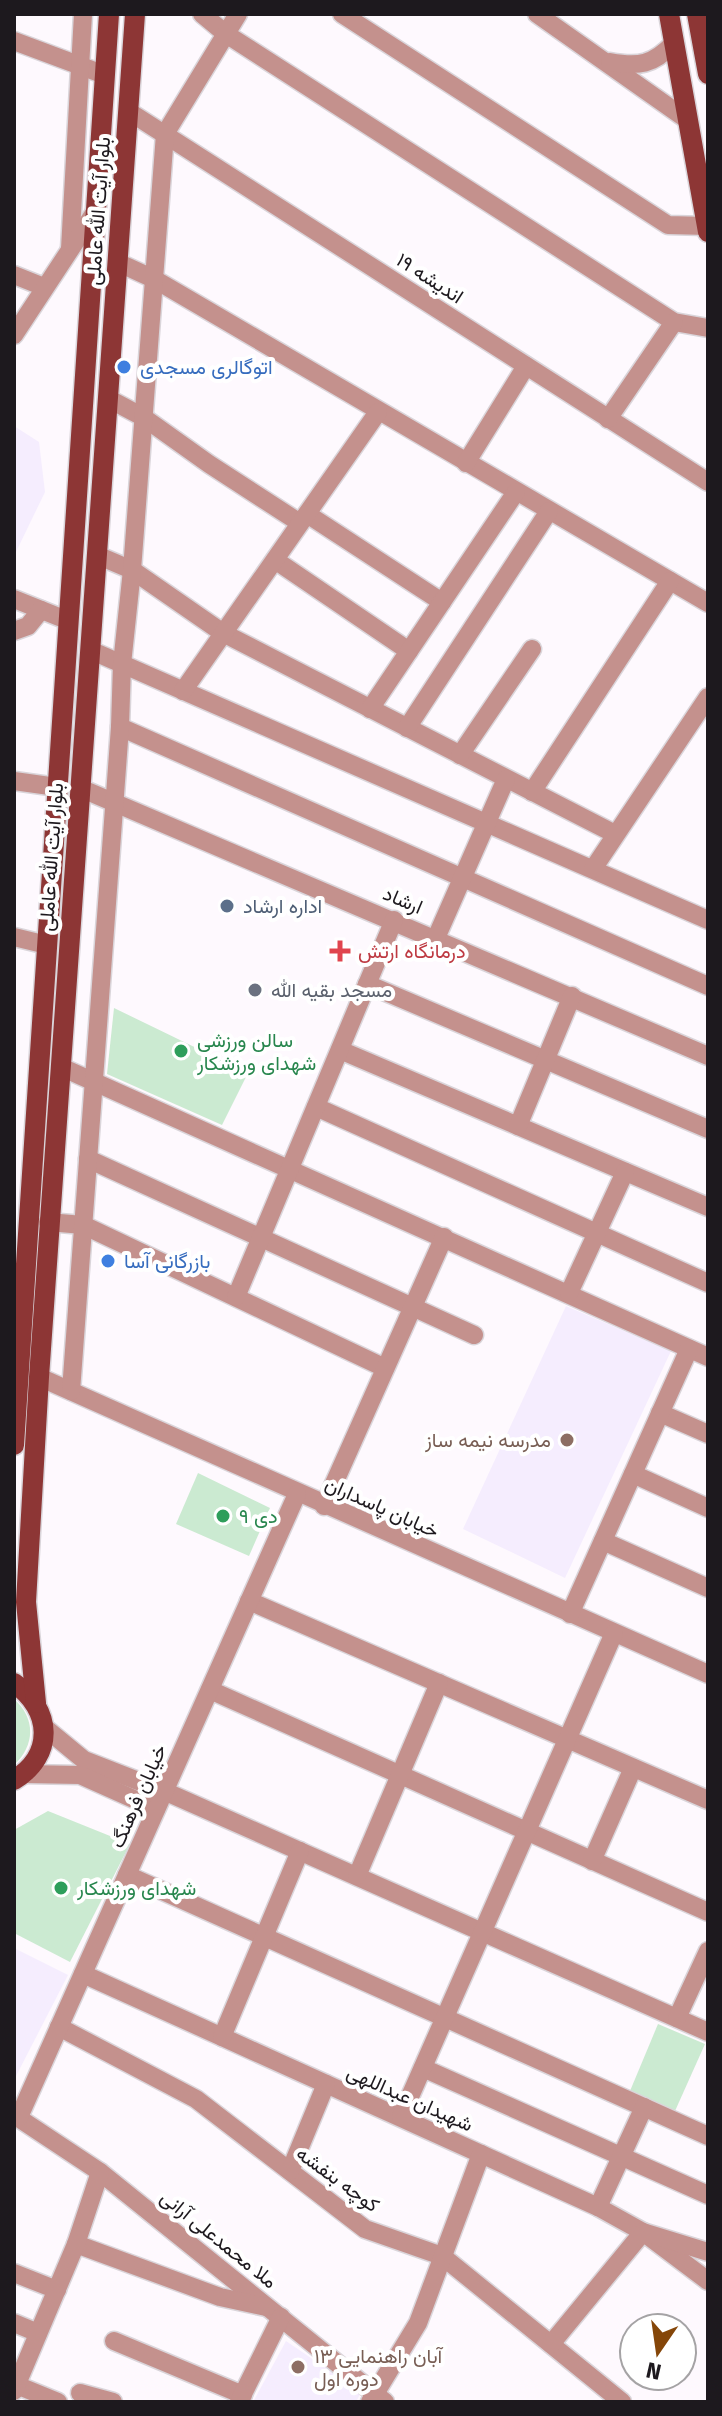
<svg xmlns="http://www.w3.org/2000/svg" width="722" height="2416" viewBox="0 0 722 2416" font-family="'Fira Sans',Vazirmatn,sans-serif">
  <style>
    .education { fill: #f5edfe }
    .green { fill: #cbead1 }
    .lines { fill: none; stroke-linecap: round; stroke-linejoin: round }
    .minor-casing { stroke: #dad5da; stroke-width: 21 }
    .major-casing { stroke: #dad5da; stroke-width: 23 }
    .minor { stroke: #c4918d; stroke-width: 18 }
    .major { stroke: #8d3635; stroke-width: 20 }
    .shop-dot { fill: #3f7fe0; stroke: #fff; stroke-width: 3 }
    .service-dot { fill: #5c6f8a; stroke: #fff; stroke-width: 3 }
    .health-dot { fill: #e0444e; stroke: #fff; stroke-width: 3 }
    .worship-dot { fill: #6b7280; stroke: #fff; stroke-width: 3 }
    .leisure-dot { fill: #2e9e5b; stroke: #fff; stroke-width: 3 }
    .education-dot { fill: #8d6e63; stroke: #fff; stroke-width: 3 }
    .labels { text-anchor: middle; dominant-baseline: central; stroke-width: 8; stroke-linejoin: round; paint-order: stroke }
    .street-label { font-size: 20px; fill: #1d191e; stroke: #fff }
    .shop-label { font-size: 20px; fill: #366cbe; stroke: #fff; text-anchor: start }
    .service-label { font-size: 20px; fill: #4e5e75; stroke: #fff; text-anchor: start }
    .health-label { font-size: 20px; fill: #be3a42; stroke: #fff; text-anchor: start }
    .worship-label { font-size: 20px; fill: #5b616d; stroke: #fff; text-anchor: start }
    .leisure-label { font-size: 20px; fill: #27864d; stroke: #fff; text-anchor: start }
    .education-label { font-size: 20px; fill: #785e54; stroke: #fff; text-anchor: end }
  </style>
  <rect width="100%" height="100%" fill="#fef9fe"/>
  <g class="education">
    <path d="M14 426 39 442 45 492 14 556Z"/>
    <path d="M566 1306 671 1351 565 1578 463 1529Z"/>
    <path d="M14 1948 68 1975 14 2080Z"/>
    <path d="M286 2341 361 2392 356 2402H253Z"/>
  </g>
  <g class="green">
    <path d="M114 1008 248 1073 222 1125 107 1074Z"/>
    <path d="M198 1473 270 1508 249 1556 176 1524Z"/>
    <path d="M14 1699C36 1718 35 1746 14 1765Z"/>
    <path d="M48 1811 130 1844 70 1962 14 1933V1830Z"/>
    <path d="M658 2024 705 2044 675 2111 630 2091Z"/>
  </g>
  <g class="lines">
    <defs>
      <g id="minor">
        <path d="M202 14 226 34 674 322 708 328"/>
        <path d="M342 14 668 225 707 226"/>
        <path d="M537 14 686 119"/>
        <path d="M14 41 105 75"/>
        <path d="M610 62C639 67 653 65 674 43"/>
        <path d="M128 111 708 482"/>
        <path d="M70 249 83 14"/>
        <path d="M119 263 154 279 708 603"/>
        <path d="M14 275 44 287"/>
        <path d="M14 335 95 212"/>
        <path d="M109 399 143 417 209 464 300 523"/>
        <path d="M608 419 674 322"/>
        <path d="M466 463 526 366"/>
        <path d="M307 514 442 602"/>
        <path d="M99 556 132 570 223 633 615 834"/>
        <path d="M275 560 409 651"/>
        <path d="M14 599 69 621"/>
        <path d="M14 631 28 626 41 610"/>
        <path d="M90 650 708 920"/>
        <path d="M183 691 378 412"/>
        <path d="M370 709 516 492"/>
        <path d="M120 727 708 986"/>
        <path d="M407 728 549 511"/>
        <path d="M460 755 532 649"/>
        <path d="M14 781 57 787"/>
        <path d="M80 788 708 1056"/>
        <path d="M532 792 670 581"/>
        <path d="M593 869 708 697"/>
        <path d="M14 937 47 945"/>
        <path d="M436 938 506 779"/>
        <path d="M367 984 708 1129"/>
        <path d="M340 1050 708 1207"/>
        <path d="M61 1067 708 1357"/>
        <path d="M316 1107 708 1283"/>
        <path d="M518 1126 572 996"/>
        <path d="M88 1159 474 1335"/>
        <path d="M48 1222 83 1225 385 1368"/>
        <path d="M569 1293 625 1172"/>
        <path d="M236 1297 394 920"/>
        <path d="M39 1377 708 1674"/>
        <path d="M71 1391 120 727 122 664 132 570 165 134 238 14"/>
        <path d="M660 1413 708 1434"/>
        <path d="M633 1474 708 1508"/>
        <path d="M324 1506 444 1237"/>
        <path d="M603 1541 708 1588"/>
        <path d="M249 1601 708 1800"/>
        <path d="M570 1614 689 1349"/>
        <path d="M210 1690 708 1912"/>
        <path d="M44 1727 84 1760 164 1791 708 2032"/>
        <path d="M25 1774 80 1775 156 1809"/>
        <path d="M592 1861 633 1768"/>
        <path d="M127 1875 708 2136"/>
        <path d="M357 1876 439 1683"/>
        <path d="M83 1974 598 2207 643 2232 708 2281"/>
        <path d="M677 2018 708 1951"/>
        <path d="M59 2027 196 2099 365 2229 442 2256 622 2402"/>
        <path d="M222 2037 300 1851"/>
        <path d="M423 2068 708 2195"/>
        <path d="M14 2115 100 2172 385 2402"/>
        <path d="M19 2117 297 1494"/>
        <path d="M401 2117 614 1633"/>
        <path d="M290 2171 326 2084"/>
        <path d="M598 2207 644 2107"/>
        <path d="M76 2244 220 2297 266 2307"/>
        <path d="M14 2273 57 2290"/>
        <path d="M14 2323 38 2333"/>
        <path d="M114 2341 243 2395"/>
        <path d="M551 2344 643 2232 708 2252"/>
        <path d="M14 2384 58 2402"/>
        <path d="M14 2391 76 2244 100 2172"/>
        <path d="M80 2393 113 2402"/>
        <path d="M239 2402 281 2317"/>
        <path d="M370 2402 418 2323 481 2154"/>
      </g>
      <g id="major">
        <path d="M669 14 708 232"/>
        <path d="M697 14 708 74"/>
        <path d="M14 1445 109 14"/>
        <path d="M14 1683C52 1709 55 1755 14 1780"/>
        <path d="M36 1703 26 1602 39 1377 135 14"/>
      </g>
    </defs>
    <use href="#minor" class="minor-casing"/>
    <use href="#major" class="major-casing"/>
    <use href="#minor" class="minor"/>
    <use href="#major" class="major"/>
  </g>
  <g class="shop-dot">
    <circle cx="124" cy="367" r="8"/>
    <circle cx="108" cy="1261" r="8"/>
  </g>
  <circle class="service-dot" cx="227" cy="906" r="8"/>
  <path class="health-dot" d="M336 939h8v8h8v8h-8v8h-8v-8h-8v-8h8z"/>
  <circle class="worship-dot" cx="255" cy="990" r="8"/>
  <g class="leisure-dot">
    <circle cx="181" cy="1051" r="8"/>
    <circle cx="223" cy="1516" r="8"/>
    <circle cx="61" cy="1888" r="8"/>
  </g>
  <g class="education-dot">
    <circle cx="567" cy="1440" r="8"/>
    <circle cx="298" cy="2367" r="8"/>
  </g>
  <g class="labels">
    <g class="street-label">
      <text transform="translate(98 211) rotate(-86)">بلوار آیت‌ الله عاملی</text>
      <text transform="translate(430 278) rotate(33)">اندیشه ۱۹</text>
      <text transform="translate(51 857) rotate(-86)">بلوار آیت‌ الله عاملی</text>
      <text transform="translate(403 900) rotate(23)">ارشاد</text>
      <text transform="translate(382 1507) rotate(24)">خیابان پاسداران</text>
      <text transform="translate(138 1796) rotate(-66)">خیابان فرهنگ</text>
      <text transform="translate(410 2098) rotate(24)">شهیدان عبداللهی</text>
      <text transform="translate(338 2179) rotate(36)">کوچه بنفشه</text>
      <text transform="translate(219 2239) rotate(39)">ملا محمدعلی آرانی</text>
    </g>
    <g class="shop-label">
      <text x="140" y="367">اتوگالری مسجدی</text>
      <text x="124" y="1261">بازرگانی آسا</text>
    </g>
    <g class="service-label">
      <text x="243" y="906">اداره ارشاد</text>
    </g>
    <g class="health-label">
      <text x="358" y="951">درمانگاه ارتش</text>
    </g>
    <g class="worship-label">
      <text x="271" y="990">مسجد بقیه الله</text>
    </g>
    <g class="leisure-label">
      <text x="197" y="1040">سالن ورزشی<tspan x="197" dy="23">شهدای ورزشکار</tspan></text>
      <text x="239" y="1516">۹ دی</text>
      <text x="77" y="1888">شهدای ورزشکار</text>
    </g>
    <g class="education-label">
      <text x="551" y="1440">مدرسه نیمه ساز</text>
      <text x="314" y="2356" text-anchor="start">۱۳ آبان راهنمایی<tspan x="314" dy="23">دوره اول</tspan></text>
    </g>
  </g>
  <rect width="722" height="2416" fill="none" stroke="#1d191e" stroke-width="32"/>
  <g transform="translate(658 2352) rotate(193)"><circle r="38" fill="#ffffff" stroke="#a5a3a5" stroke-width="2"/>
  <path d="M0-6L14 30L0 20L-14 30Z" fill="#854609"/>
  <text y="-12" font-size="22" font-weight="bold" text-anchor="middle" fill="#1d191e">N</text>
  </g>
</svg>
